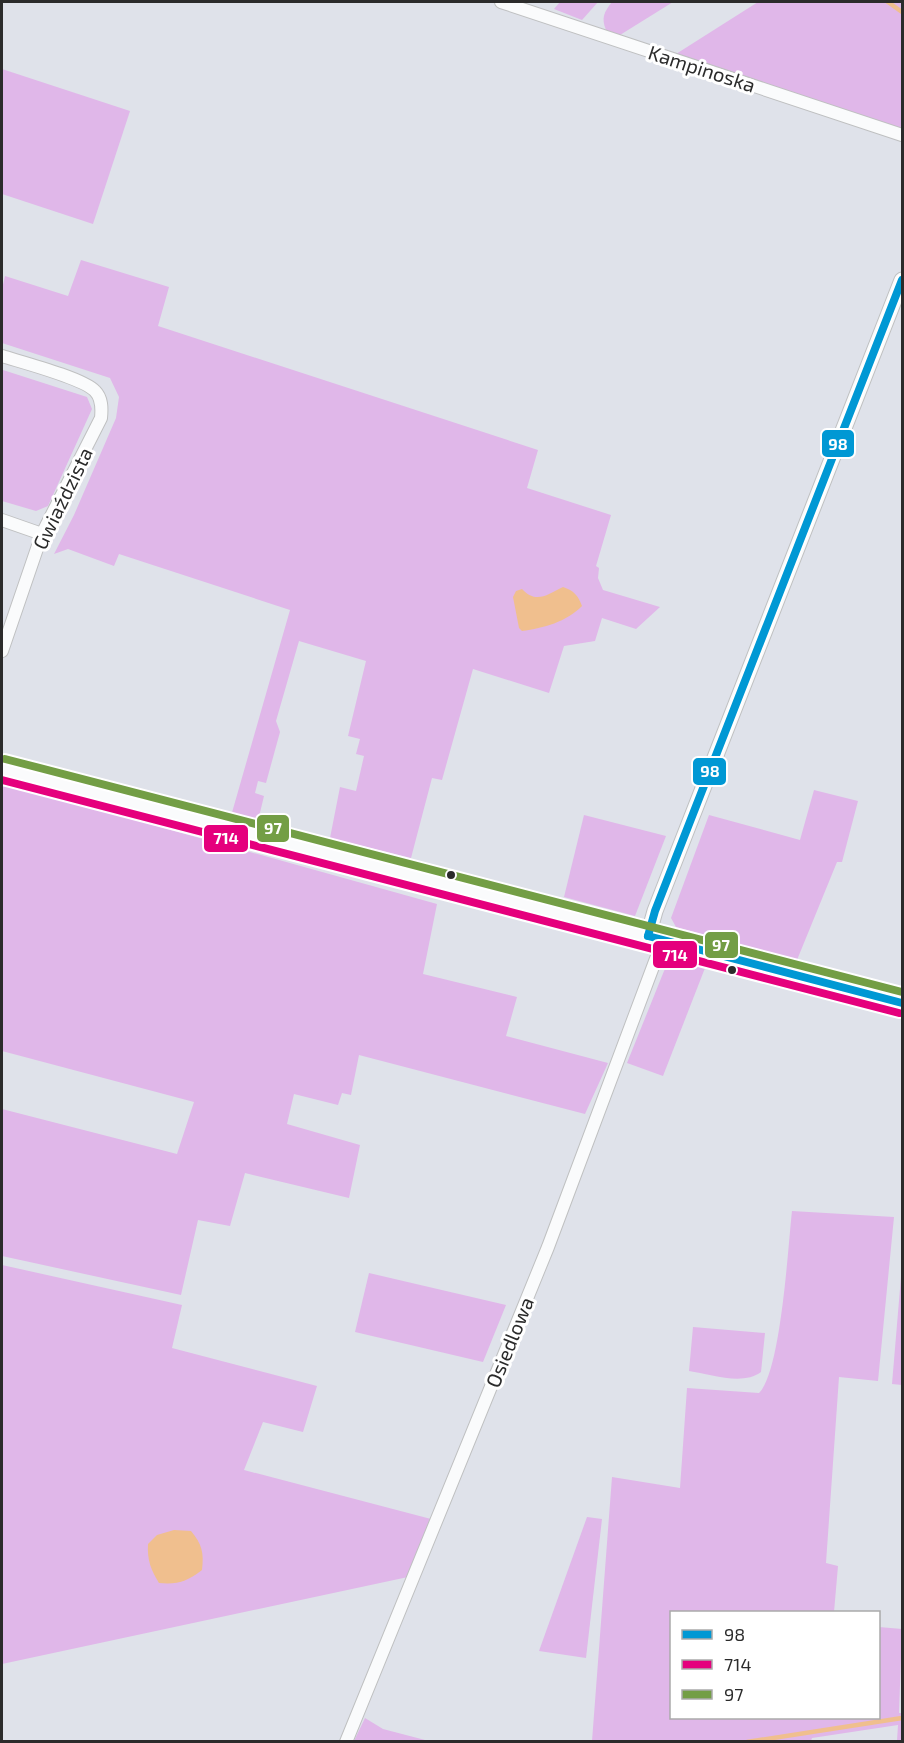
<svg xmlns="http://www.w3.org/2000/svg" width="904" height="1743" viewBox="0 0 904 1743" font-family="'Exo 2',sans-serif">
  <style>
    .green { fill: #e0b7e9 }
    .water { fill: #f0bf8e }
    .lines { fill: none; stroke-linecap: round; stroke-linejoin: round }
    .stream { stroke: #f0bf8e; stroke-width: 4.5 }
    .minor-casing { stroke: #bfc0c1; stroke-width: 14 }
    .tertiary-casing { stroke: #bfc0c1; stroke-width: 17 }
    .minor { stroke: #fafbfc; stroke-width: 12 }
    .tertiary { stroke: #fafbfc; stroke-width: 15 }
    .bus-1-casing { stroke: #fff; stroke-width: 12 }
    .bus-2-casing { stroke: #fff; stroke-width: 12 }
    .bus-3-casing { stroke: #fff; stroke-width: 12 }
    .bus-1 { stroke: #0098d4; stroke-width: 8 }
    .bus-2 { stroke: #e5007d; stroke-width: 8 }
    .bus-3 { stroke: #739e45; stroke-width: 8 }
    .bus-dot { fill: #2b2b2b; stroke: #fff; stroke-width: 2 }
    .labels { text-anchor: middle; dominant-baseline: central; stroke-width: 6; stroke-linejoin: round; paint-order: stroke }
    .street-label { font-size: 20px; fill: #2b2b2b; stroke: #fff }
    .line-badge { stroke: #fff; stroke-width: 2 }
    .badge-label { font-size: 16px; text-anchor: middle; font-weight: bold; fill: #fff }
  </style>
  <rect width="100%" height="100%" fill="#dfe2ea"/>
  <g class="green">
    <path d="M560 2H598L582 20 554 9Z"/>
    <path d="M612 2H673L620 35 606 30C601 18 604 12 612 2Z"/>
    <path d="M758 2 902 3V129L676 54Z"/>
    <path d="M2 69 130 111 93 224 2 194Z"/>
    <path d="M81 260 169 287 158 326 538 450 527 488 611 515 596 566 599 568 598 578 603 590 660 607 636 629 602 618 595 641 564 646 549 693 473 669 442 780 432 778 411 858 330 838 340 787 356 791 364 756 356 754 360 739 348 736 366 661 299 641 276 721 280 732 266 783 258 781 255 793 264 796 258 821 231 816 290 610 119 554 114 566 68 549 54 554 74 515 116 418 119 397 110 378 2 343V289L5 276 68 296Z"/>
    <path d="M3 370 87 397 92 409 48 506 36 511 2 501Z"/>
    <path d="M2 783 437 904 423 974 517 997 506 1036 608 1063 585 1114 359 1055 351 1095 342 1093 338 1105 294 1094 287 1124 360 1145 349 1198 245 1173 230 1226 198 1220 181 1295 2 1256V1109L177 1154 194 1102 2 1051Z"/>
    <path d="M814 790 858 801 842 862H837L797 960 676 927 671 918 709 815 800 840Z"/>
    <path d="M584 815 666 836 635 916 564 897Z"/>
    <path d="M671 959 705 968 663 1076 627 1063 664 971Z"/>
    <path d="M792 1211 894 1217 878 1381 839 1377 826 1563 838 1566 834 1612H672V1718H878L879 1627 902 1629 899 1713H902V1741H897L898 1725 812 1738 811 1741H592L612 1477 680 1488 687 1388 759 1393C781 1372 788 1246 792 1211Z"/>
    <path d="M2 1265 182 1305 172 1348 317 1386 303 1432 263 1422 244 1470 431 1519 408 1577 2 1664Z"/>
    <path d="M902 1265V1385L892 1384Z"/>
    <path d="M369 1273 506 1305 483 1362 355 1332Z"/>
    <path d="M693 1327 765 1333 761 1372C743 1386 710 1374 689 1371Z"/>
    <path d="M587 1517 602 1519 586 1658 539 1651Z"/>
    <path d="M365 1718 383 1729 425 1740 424 1741H354Z"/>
  </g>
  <g class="water">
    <path d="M563 587C574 591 578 595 582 606 566 622 544 628 522 631L519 628 513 597 516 591 522 589C536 604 547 595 563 587Z"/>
    <path d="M174 1530 191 1531C202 1544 204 1553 202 1570 188 1581 177 1585 159 1583 151 1570 147 1560 148 1544L157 1535Z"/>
  </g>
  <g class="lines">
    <g class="stream">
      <path d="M888 2 902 12"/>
      <path d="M747 1742 902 1718"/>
    </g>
    <defs>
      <g id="minor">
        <path d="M501 2 902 135"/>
        <path d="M2 356C21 362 83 378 95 391 102 398 102 408 101 418L42 534 2 651"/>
        <path d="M2 520 42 534"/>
        <path d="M346 1742 548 1247 663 940"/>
      </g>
      <g id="tertiary">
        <path d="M2 769 902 1003"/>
        <path d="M648 936 655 911 902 280"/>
      </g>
    </defs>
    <use href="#minor" class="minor-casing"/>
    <use href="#tertiary" class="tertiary-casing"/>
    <use href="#minor" class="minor"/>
    <use href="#tertiary" class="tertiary"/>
    <defs>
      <g id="bus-1">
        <path d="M648 936 655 911 902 280"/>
        <path d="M648 936 902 1003"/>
      </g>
      <path id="bus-2" d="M2 780 899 1013"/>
      <path id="bus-3" d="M5 759 902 992"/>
    </defs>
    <use href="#bus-1" class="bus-1-casing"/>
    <use href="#bus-2" class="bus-2-casing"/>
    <use href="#bus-3" class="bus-3-casing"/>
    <use href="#bus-1" class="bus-1"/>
    <use href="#bus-2" class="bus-2"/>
    <use href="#bus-3" class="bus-3"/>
  </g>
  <g class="bus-dot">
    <circle cx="451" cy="875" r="5"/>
    <circle cx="732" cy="970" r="5"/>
  </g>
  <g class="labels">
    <g class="street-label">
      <text transform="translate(702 68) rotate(18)">Kampinoska</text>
      <text transform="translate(62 498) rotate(-64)">Gwiaździsta</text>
      <text transform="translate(509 1342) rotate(-68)">Osiedlowa</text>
    </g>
  </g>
  <g class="line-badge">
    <rect x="821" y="429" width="34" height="29" rx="6" fill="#0098d4"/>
    <rect x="692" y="757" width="35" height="29" rx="6" fill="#0098d4"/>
    <rect x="256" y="814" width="34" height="29" rx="6" fill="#739e45"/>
    <rect x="203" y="824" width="46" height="29" rx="6" fill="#e5007d"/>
    <rect x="704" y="931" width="35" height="28" rx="6" fill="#739e45"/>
    <rect x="652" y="940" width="46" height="29" rx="6" fill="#e5007d"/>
  </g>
  <g class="badge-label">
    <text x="838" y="450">98</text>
    <text x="710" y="777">98</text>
    <text x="273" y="834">97</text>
    <text x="226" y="844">714</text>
    <text x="721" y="951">97</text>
    <text x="675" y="961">714</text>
  </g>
  <rect width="904" height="1743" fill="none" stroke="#2b2b2b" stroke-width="6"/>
  <rect x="670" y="1611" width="210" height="108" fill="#ffffff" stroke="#aaaaaa" stroke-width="1.5"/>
  <rect x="682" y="1630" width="30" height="9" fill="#0098d4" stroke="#aaaaaa" stroke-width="1.5"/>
  <text x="724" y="1641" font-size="18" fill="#2b2b2b">98</text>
  <rect x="682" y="1660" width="30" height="9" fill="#e5007d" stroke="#aaaaaa" stroke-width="1.5"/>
  <text x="724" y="1671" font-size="18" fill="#2b2b2b">714</text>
  <rect x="682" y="1690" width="30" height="9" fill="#739e45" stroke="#aaaaaa" stroke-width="1.5"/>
  <text x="724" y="1701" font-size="18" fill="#2b2b2b">97</text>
</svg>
